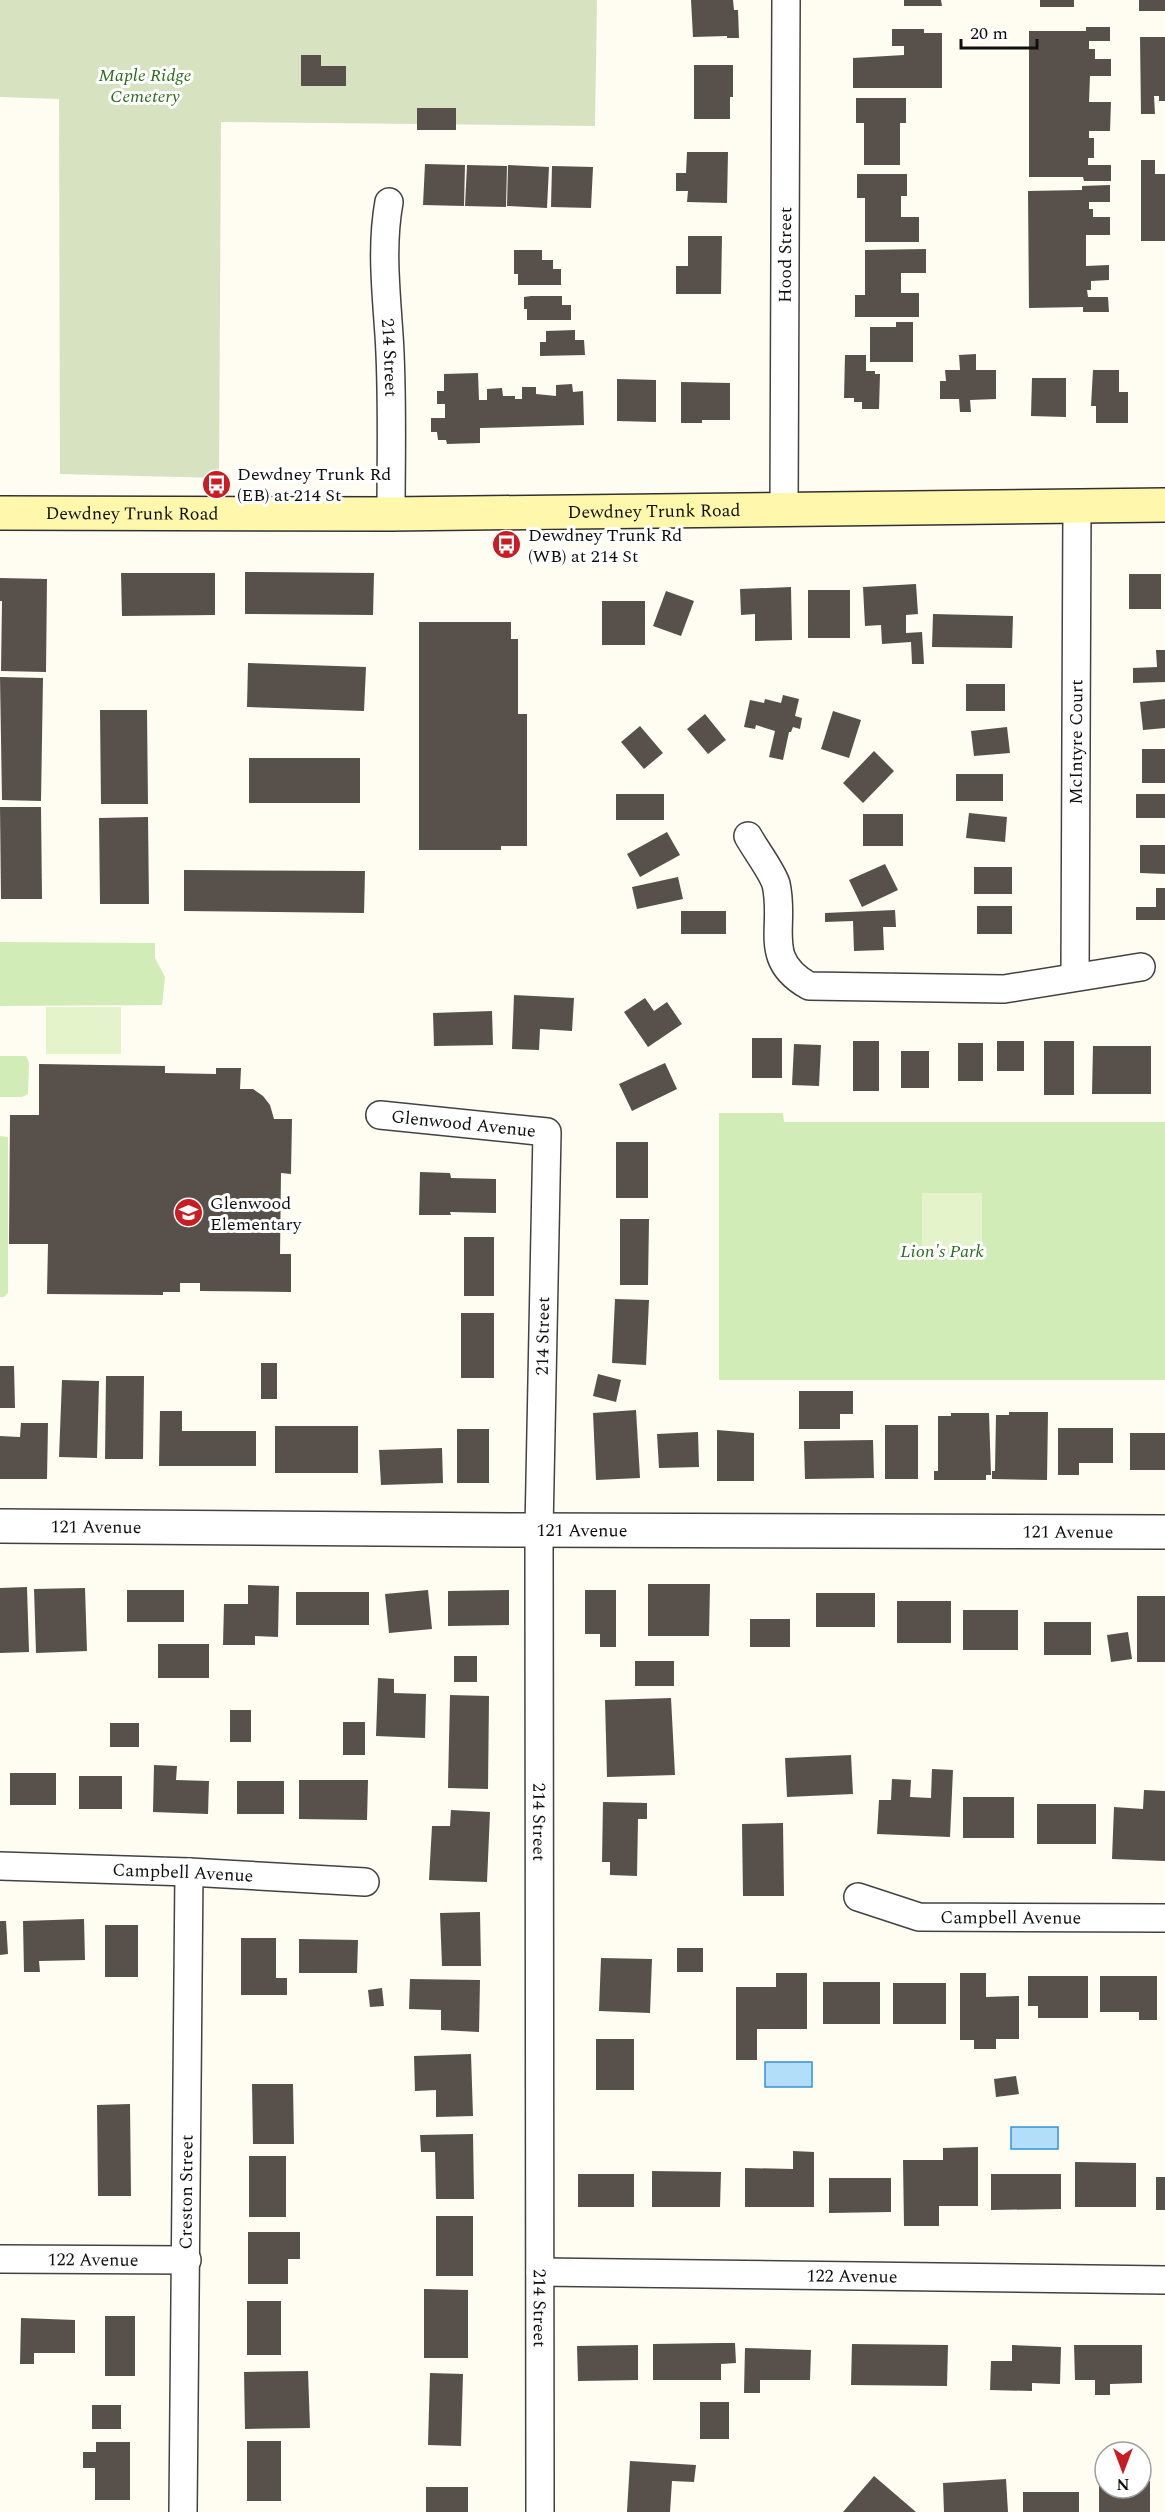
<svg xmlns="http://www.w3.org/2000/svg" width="1165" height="2512" viewBox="0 0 1165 2512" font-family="Spectral,serif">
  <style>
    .green { fill: #d2ecb8 }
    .cemetery { fill: #d7e3c0 }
    .pitch { fill: #e4f3ca }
    .water { fill: #b2defa; stroke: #3493d6; stroke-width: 1.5 }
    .building { fill: #58504b }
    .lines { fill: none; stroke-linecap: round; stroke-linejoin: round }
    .minor-casing { stroke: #424242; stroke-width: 30 }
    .tertiary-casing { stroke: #424242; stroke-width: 36 }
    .secondary-casing { stroke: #313131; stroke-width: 36 }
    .minor { stroke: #fff; stroke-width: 27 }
    .tertiary { stroke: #fff; stroke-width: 33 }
    .secondary { stroke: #fff7ac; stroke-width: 33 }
    .labels { text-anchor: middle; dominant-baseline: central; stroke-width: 6; stroke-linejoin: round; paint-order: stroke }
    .park-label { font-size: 18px; font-style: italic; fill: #2a6c1a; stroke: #fff }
    .street-label { font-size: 18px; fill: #0f0f0f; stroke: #fff }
    .poi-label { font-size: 18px; fill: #0f0f0f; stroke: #fff; text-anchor: start }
  </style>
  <rect width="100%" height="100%" fill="#fffcf1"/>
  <g class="green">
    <path d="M0 942 155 943V958L165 977 162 1005 0 1006Z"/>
    <path d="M0 1056H26L29 1062 28 1094 22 1097H0Z"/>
    <path d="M719 1113H783L784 1122H1165V1380H719Z"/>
    <path d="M0 1136 8 1137V1293L4 1297H0Z"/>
  </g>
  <path class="cemetery" d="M0 0H597L595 126 221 122 219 478 60 474 59 99 0 97Z"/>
  <g class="pitch">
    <rect x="46" y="1007" width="75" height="47"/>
    <rect x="922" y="1193" width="60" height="55"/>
  </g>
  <g class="water">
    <rect x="765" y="2062" width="47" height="25"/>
    <rect x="1011" y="2127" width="47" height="22"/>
  </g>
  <g class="building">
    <path d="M691 0H733L734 10H738L739 38H727V36L693 37Z"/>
    <path d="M904 0H941L942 6H904Z"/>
    <rect x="1040" y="0" width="34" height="7"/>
    <rect x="1139" y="0" width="26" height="11"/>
    <path d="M1086 27H1110V41H1089V49H1095V59H1111V76H1090L1089 102H1111L1110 131H1089V138H1094V158H1088V165H1111V181H1084L1083 177H1029V31H1086Z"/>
    <path d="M892 29H924V33H942V88H853V58L904 55V46H892Z"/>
    <path d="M1140 37H1165V101H1159V96H1154L1155 114H1141Z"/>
    <path d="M301 55H321V66H346V86H301Z"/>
    <path d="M694 65H733V97H730V119H694Z"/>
    <path d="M856 98H906V123H900V165H864V123H856Z"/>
    <rect x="417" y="108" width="39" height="22"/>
    <path d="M687 152H728L727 203 687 202 688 191H676V173H686Z"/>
    <path d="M1141 160H1155V174H1165V241H1141Z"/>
    <path d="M425 164 465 165 464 206 423 205Z"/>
    <path d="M467 165 507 166 506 207 465 206Z"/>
    <path d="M508 165 549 167 547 208 507 206Z"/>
    <path d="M552 166 593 167 591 208 551 207Z"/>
    <path d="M857 174H907V196H901V217H919V242H865V198H857Z"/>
    <path d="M1110 185V202H1089V209H1093V217H1110V235H1086V266L1109 265V280L1091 281V290H1087L1088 297H1108L1109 312H1083V307L1029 308 1028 191 1082 190V186Z"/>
    <path d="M688 236H722L721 294H676V266H688Z"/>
    <path d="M926 249V273H901V293H919V317H855V295H865V250Z"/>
    <path d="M514 250H542V260H553V269H561V285H518V274H514Z"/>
    <path d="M531 296H562V305H571V320H527V309H524V297Z"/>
    <path d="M896 322H913V362H870V327H896Z"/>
    <path d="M575 330V340H584L585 355 540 356V342H546V331Z"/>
    <path d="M976 354V370H996V399L970 400 971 412H960L959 399H940V381H946L945 370H960L959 355Z"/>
    <path d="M845 355H866V371H875V374H880L879 409H862V402H854V398H844Z"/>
    <path d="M1093 370H1119V392H1128V423H1096V406H1091Z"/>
    <path d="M478 373 479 400H487V389L502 388 503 396H515V399H522V387H536V394L556 396V385L572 384 573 392 583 391 584 425 480 428V443L447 444 446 440H438L437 432H431V418H445V404H437V391H444V374Z"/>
    <path d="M1032 378H1066V417L1031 416Z"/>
    <path d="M617 379 656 380V422L617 421Z"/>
    <path d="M681 382 730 383V420H702V423H681Z"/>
    <path d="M245 572 374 573 373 615 245 614Z"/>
    <path d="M121 573H215V615L122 616Z"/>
    <rect x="1129" y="574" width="32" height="35"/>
    <path d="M0 578 47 579 46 672 1 671 2 601H0Z"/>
    <path d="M916 584 918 614 906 615V633L922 632 924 664H912L911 642 882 644 881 625 865 626 863 587Z"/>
    <path d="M791 587 792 640 755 641V614L741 615 740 589Z"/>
    <rect x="808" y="590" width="42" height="48"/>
    <path d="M666 591 694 601 681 636 653 626Z"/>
    <rect x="602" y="601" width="43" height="44"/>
    <path d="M933 614 1013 616 1012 648 932 647Z"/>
    <path d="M419 622H511V639H518V714H527V846H501V850H419Z"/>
    <path d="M1156 650H1165V682L1133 683V668L1157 667Z"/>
    <path d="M248 663 366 667 364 711 247 707Z"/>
    <path d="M0 677 43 678 41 801 2 800Z"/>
    <rect x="966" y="684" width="39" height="27"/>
    <path d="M783 695 799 699 795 716 802 718 800 729 793 727 791 732H789L783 760 769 757 775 731 756 725 755 729 744 727 750 700 764 703 765 699 781 703Z"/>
    <path d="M1165 699V728L1143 730 1140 702Z"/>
    <path d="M100 710H147L148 804H101Z"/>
    <path d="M833 711 861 720 849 758 821 749Z"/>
    <path d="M705 714 726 740 708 754 687 729Z"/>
    <path d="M640 726 663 753 644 769 621 742Z"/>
    <path d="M1007 727 1010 753 974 756 971 731Z"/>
    <rect x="1142" y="749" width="23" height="34"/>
    <path d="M874 751 894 771 863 803 843 783Z"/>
    <rect x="249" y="758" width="111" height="45"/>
    <rect x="956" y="774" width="47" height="27"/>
    <rect x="616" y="794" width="48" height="26"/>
    <rect x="1136" y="794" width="29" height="24"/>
    <path d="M0 807H41L42 899H1Z"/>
    <path d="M969 813 1007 817 1005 842 966 838Z"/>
    <rect x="863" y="814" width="40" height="32"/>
    <path d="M148 817 149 904H100L99 818Z"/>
    <path d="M667 832 680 855 640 877 627 854Z"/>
    <path d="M1140 845H1165V874L1140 873Z"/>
    <path d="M885 864 898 890 862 907 849 880Z"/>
    <rect x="974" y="867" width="38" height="27"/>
    <path d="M184 870 365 871 364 913 184 911Z"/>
    <path d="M678 877 683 899 637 909 632 887Z"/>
    <path d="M1156 888H1165V920H1136V907H1156Z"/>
    <rect x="977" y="906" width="35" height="28"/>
    <path d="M895 910 896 927H883L884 950 854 951 853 921 825 922V913Z"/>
    <rect x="681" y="911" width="45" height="23"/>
    <path d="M514 995 574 998 572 1031 540 1029 539 1050 512 1049Z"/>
    <path d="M645 998 654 1011 667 1002 682 1024 648 1047 624 1012Z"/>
    <path d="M492 1011 493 1045 434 1046 433 1013Z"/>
    <rect x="752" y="1038" width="30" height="40"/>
    <rect x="853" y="1041" width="26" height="50"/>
    <rect x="997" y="1041" width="27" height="30"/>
    <rect x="1044" y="1041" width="30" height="54"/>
    <rect x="958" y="1043" width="25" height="38"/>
    <path d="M794 1044 821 1045 819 1086 792 1085Z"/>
    <path d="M1093 1046H1151V1094H1092Z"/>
    <rect x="901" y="1051" width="28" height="37"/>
    <path d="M665 1063 677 1089 632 1111 619 1084Z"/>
    <path d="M39 1064 165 1066V1073L216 1074V1068H241L240 1089H253L263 1096 270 1105 274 1119H292L291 1174 281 1173 280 1254H291V1292L200 1291V1283H180V1292H163V1295L47 1294 48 1244H9L10 1115H39Z"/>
    <rect x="616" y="1142" width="32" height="56"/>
    <path d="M420 1172 450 1173 451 1178 496 1179V1213L450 1212 451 1215H419Z"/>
    <path d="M620 1219H649L648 1285H620Z"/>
    <rect x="464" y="1237" width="30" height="59"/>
    <path d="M615 1299 649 1300 646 1365 612 1363Z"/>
    <rect x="461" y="1313" width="33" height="65"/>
    <rect x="261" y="1363" width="16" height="36"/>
    <path d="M0 1366H14L15 1408H0Z"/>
    <path d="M598 1374 621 1380 616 1402 593 1396Z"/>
    <path d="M106 1376H144L143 1459H105Z"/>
    <path d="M62 1380 99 1381 97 1458 59 1457Z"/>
    <path d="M799 1391H853V1414H840V1429H799Z"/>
    <path d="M636 1410 640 1478 596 1480 593 1413Z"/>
    <path d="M160 1411H182V1431H256V1466H159Z"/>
    <path d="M1009 1412H1048L1047 1480 992 1479V1471H995L996 1415H1009Z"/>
    <path d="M951 1413H989L991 1475H986V1480H934V1471H938V1416H951Z"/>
    <path d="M21 1423H48L47 1479H0V1436L20 1437Z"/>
    <rect x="885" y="1425" width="33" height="54"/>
    <rect x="275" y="1426" width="83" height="47"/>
    <path d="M1058 1428H1113V1463H1079V1475H1058Z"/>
    <rect x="457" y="1429" width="32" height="54"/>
    <path d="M717 1430 754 1433V1481H717Z"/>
    <path d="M698 1432 699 1467 659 1468 657 1434Z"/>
    <rect x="1130" y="1433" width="35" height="37"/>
    <path d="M873 1440 874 1478 805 1479 804 1441Z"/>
    <path d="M442 1448 443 1483 381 1485 379 1450Z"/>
    <path d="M648 1584H710L709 1636H648Z"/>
    <path d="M248 1585 279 1586 278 1637 255 1636V1645H223L224 1604H248Z"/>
    <path d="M27 1587 29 1652 0 1653V1588Z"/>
    <path d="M85 1588 87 1651 36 1653 34 1589Z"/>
    <rect x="127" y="1590" width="57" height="32"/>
    <path d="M428 1590 432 1629 389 1633 385 1594Z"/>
    <path d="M509 1590V1625L448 1626V1591Z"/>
    <path d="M585 1590H616V1647H600V1634H585Z"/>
    <rect x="296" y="1592" width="73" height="33"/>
    <rect x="816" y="1593" width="59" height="34"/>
    <rect x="1137" y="1596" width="28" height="66"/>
    <rect x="897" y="1601" width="54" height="42"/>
    <rect x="963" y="1610" width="55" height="40"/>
    <rect x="750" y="1619" width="40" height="28"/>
    <rect x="1044" y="1622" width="47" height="33"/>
    <path d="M1128 1632 1132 1659 1111 1662 1107 1635Z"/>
    <rect x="158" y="1644" width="51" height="34"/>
    <rect x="454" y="1656" width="23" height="26"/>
    <rect x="635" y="1661" width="39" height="25"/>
    <path d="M378 1678 394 1679V1693L426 1694 425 1738 376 1736Z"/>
    <path d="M450 1695 489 1696 488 1789 448 1788Z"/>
    <path d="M671 1698 675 1775 607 1777 605 1700Z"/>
    <rect x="230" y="1710" width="21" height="32"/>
    <rect x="343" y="1722" width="22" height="33"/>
    <rect x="110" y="1723" width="29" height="24"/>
    <path d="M851 1755 853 1794 787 1797 785 1758Z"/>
    <path d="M154 1765 177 1766 176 1780 209 1781 208 1814 153 1812Z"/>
    <path d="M932 1769 953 1770 950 1837 877 1834 879 1800H891L892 1779 911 1780 910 1797 931 1798Z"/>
    <rect x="10" y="1773" width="46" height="32"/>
    <rect x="79" y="1776" width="43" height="33"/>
    <path d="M299 1780H368L367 1820 299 1819Z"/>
    <rect x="237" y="1781" width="47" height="33"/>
    <path d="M1144 1790 1165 1791V1861L1112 1859 1114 1807 1143 1809Z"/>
    <rect x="963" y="1797" width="51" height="41"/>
    <path d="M603 1802 647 1803V1819H638L637 1876 610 1875V1862H602Z"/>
    <rect x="1037" y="1804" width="59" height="40"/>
    <path d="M451 1810 490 1812 487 1882 429 1880 432 1826H450Z"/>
    <path d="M783 1823 784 1896H743L742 1824Z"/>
    <path d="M480 1912 481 1966H442L440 1913Z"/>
    <path d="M84 1919 85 1960 39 1961 40 1972H24L23 1921Z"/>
    <path d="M0 1921H6L8 1954 0 1955Z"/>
    <rect x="105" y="1925" width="33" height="52"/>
    <path d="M241 1938H276V1978H287V1995H241Z"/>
    <path d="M299 1939 358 1940 357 1973H299Z"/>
    <rect x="677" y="1948" width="26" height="24"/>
    <path d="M601 1958 652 1959 650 2013 599 2011Z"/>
    <path d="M776 1973H807V2029H757V2060H736V1987H776Z"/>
    <path d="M960 1973H986V1997L1019 1996V2039H996V2049H974V2040H960Z"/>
    <path d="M1028 1976H1088V2018H1038V2006H1028Z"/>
    <path d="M1100 1976H1157V2020H1139V2012H1100Z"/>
    <path d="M410 1979 480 1980 479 2032 441 2030V2010L409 2009Z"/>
    <rect x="823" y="1982" width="57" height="42"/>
    <rect x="893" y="1983" width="53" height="41"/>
    <path d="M382 1988 384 2006 370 2007 368 1990Z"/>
    <rect x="596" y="2039" width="38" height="51"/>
    <path d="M471 2054 473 2116 436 2117V2090L415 2091 414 2056Z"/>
    <path d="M1016 2076 1019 2094 996 2097 994 2079Z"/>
    <path d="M252 2084H293L294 2144H253Z"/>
    <path d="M130 2104 131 2196H98L97 2105Z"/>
    <path d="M473 2134 474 2199H436L435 2152H421L420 2135Z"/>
    <path d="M978 2147V2206H939V2226H904L903 2160H943V2148Z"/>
    <path d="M793 2151 814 2152V2207H745V2168L793 2169Z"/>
    <rect x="249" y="2156" width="37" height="61"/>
    <path d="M1075 2162 1136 2163V2207H1075Z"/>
    <path d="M652 2171 721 2172 720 2207H652Z"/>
    <rect x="578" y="2174" width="56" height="33"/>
    <path d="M991 2174H1061V2209L991 2210Z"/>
    <rect x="1156" y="2177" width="9" height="33"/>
    <path d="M829 2178H891V2212L829 2213Z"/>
    <rect x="436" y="2216" width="37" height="60"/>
    <path d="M248 2232H300V2259H288V2284H248Z"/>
    <path d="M424 2289 468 2290V2358H424Z"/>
    <rect x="247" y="2301" width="34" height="54"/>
    <rect x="105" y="2316" width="30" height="60"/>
    <path d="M21 2318 75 2320V2353H34V2364H20Z"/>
    <path d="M721 2343H735L736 2363 721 2364V2380H653V2344Z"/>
    <path d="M852 2344 948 2345 947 2386 851 2385Z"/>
    <path d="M638 2345V2380L578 2381 577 2346Z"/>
    <path d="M1012 2345 1061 2347 1060 2384 1032 2383V2391L990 2390 991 2361H1012Z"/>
    <path d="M1074 2345H1142V2383L1110 2384V2395H1095V2380H1075Z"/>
    <path d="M745 2348 811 2350 810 2380H760V2393H744Z"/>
    <path d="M308 2371 310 2428 245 2429 244 2372Z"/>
    <path d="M430 2373 463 2374 461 2446 428 2445Z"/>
    <rect x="700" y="2402" width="29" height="37"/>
    <rect x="92" y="2405" width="29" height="24"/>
    <rect x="247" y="2441" width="34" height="60"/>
    <path d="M96 2442H130V2500H95V2468H83V2452H96Z"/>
    <path d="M630 2461 696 2465 694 2482 672 2481 670 2512H627Z"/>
    <path d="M874 2476 916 2512H843Z"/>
    <path d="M1006 2479 1008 2512H944L943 2483Z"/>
    <path d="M1099 2481H1105V2488H1141V2481H1150V2512H1099Z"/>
    <rect x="426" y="2487" width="42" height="25"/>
    <rect x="1023" y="2492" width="56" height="20"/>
  </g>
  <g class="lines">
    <defs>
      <g id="minor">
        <path id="s1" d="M389 202C381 246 386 290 389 335 393 394 391 455 391 514"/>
        <path id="s2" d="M784 510 786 0"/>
        <path d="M748 836C755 849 772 871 776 884 786 927 761 959 809 986L1004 989 1141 967"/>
        <path id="s3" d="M1075 976 1077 507"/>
        <path id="s4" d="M380 1115 547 1132 539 1530 540 2512"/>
        <path id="s5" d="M0 1866 189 1872 365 1882"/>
        <path id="s6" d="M858 1897 919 1917 1165 1918"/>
        <path id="s7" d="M0 2259 187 2260"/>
        <path id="s8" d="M540 2272 1165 2280"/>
        <path id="s9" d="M183 2512 189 1872"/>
      </g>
      <g id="tertiary">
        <path id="s10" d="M0 1526 523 1530 1165 1532"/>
      </g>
      <g id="secondary">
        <path id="s11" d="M0 513 391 514 1165 505"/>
      </g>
    </defs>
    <use href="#minor" class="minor-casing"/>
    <use href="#tertiary" class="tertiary-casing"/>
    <use href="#secondary" class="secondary-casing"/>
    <use href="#minor" class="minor"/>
    <use href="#tertiary" class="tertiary"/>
    <use href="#secondary" class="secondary"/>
  </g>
  <defs>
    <symbol id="bus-disc" viewBox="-11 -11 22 22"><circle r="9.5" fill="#c81e23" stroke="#fff"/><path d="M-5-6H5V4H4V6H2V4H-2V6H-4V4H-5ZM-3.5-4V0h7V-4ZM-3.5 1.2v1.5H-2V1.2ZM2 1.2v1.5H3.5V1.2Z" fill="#fff"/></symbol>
    <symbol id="school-disc" viewBox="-11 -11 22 22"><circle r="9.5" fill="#c81e23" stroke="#fff"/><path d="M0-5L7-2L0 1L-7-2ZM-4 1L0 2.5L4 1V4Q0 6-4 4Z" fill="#fff"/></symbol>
  </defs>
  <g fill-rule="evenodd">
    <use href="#bus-disc" x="200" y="468" width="33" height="33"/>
    <use href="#bus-disc" x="490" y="528" width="33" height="33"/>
    <use href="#school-disc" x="172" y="1196" width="33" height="33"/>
  </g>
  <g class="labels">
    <g class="park-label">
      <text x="145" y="75">Maple Ridge<tspan x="145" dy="21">Cemetery</tspan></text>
      <text x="942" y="1251">Lion's Park</text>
    </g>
    <g class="street-label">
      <text stroke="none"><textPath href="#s2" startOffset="255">Hood Street</textPath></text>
      <text stroke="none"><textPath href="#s1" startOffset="156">214 Street</textPath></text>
      <text stroke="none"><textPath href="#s11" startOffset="654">Dewdney Trunk Road</textPath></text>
      <text stroke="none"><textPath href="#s11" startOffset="132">Dewdney Trunk Road</textPath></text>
      <text stroke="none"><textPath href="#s3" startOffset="234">McIntyre Court</textPath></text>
      <text stroke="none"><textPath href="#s4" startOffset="84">Glenwood Avenue</textPath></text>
      <text transform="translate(543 1336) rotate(-89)">214 Street</text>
      <text stroke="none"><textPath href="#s10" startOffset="96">121 Avenue</textPath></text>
      <text stroke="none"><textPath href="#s10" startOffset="582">121 Avenue</textPath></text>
      <text stroke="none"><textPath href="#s10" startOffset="1068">121 Avenue</textPath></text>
      <text stroke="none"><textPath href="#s4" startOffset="858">214 Street</textPath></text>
      <text stroke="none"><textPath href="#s5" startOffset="183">Campbell Avenue</textPath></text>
      <text stroke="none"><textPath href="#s6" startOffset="156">Campbell Avenue</textPath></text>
      <text stroke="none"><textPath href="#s9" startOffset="320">Creston Street</textPath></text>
      <text stroke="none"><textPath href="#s7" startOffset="93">122 Avenue</textPath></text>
      <text stroke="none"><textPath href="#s8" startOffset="312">122 Avenue</textPath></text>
      <text stroke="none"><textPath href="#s4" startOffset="1344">214 Street</textPath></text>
    </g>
    <g class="poi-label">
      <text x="237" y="474">Dewdney Trunk Rd<tspan x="237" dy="21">(EB) at 214 St</tspan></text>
      <text x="528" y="535">Dewdney Trunk Rd<tspan x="528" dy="21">(WB) at 214 St</tspan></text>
      <text x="210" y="1203">Glenwood<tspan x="210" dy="21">Elementary</tspan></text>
    </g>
  </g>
  <g transform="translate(1123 2470) rotate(180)"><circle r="28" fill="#ffffff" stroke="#9f9f9f" stroke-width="1.5"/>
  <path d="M0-4.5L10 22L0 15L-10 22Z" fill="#c81e23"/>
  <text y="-9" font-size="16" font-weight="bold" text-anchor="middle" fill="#0f0f0f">N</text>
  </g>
  <path d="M961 39v9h76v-9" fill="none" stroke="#0f0f0f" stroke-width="3"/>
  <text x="970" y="39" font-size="18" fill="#0f0f0f" stroke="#ffffff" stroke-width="4.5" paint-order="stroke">20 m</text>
</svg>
